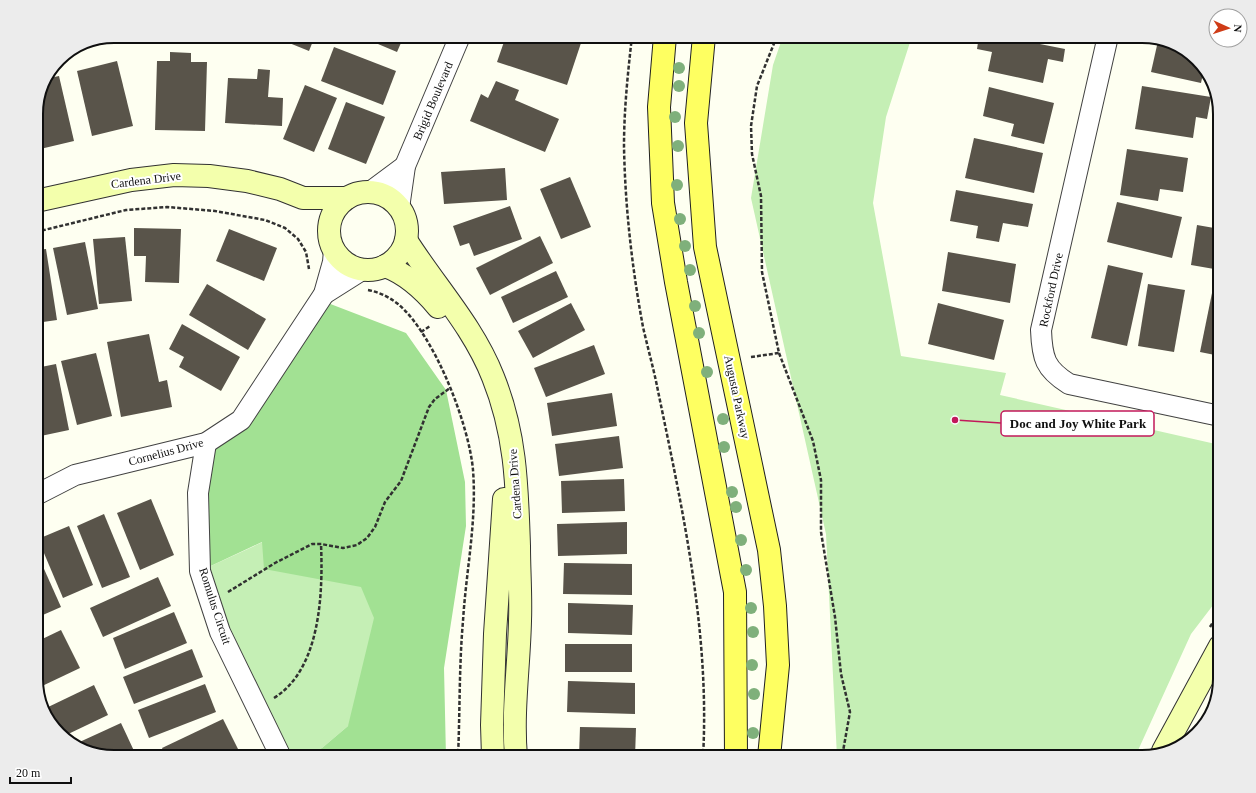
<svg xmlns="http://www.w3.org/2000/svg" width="1256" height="793" viewBox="0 0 1256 793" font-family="Georgia,serif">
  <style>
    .green { fill: #c5efb5 }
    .forest { fill: #a2e193 }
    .building { fill: #59544a }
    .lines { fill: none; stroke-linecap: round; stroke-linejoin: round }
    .street-casing { stroke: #424242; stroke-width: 22 }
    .secondary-casing { stroke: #313131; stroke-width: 24 }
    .primary-casing { stroke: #202020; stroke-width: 24 }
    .path { stroke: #313131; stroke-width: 2.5; stroke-dasharray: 4 2; stroke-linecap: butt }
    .street { stroke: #fff; stroke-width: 20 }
    .secondary { stroke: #f3ffac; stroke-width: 22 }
    .primary { stroke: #feff61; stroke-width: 22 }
    .tree { fill: #7fb07b }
    .labels { text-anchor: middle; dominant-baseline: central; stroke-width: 4; stroke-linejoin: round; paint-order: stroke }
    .street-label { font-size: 12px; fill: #0f0f0f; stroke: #fff }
    .rim { fill: none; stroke: #0f0f0f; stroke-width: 2 }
    .leader { fill: none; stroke: #c2185b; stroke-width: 1.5 }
    .callout-dot { fill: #c2185b; stroke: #fff; stroke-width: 1.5 }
    .callout { fill: #fff; stroke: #c2185b; stroke-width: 1.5 }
    .callout-label { font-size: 13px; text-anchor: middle; font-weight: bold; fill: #0f0f0f }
  </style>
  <rect width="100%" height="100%" fill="#fefff1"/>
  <g class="green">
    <path d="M783 36H912L886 117 873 203 901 356 1006 373 1000 395 1220 445V596L1191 634 1135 757H837L826 534 751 198 773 65Z"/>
    <path d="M315 518H435L387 693 322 748 301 757H282L200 571Z"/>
  </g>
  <path class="forest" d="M320 300 406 333 446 390 465 482 466 526 444 668 446 757H301L322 748 348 726 374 618 361 587 264 569 262 542 200 571 206 443 241 420Z"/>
  <g class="building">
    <path d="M114 36H116L117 41 90 47 89 41Z"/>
    <path d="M272 36H315L309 51Z"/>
    <path d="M359 36H404L397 52Z"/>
    <path d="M506 36H559L581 43 567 85 497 62Z"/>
    <path d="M979 36H999L1065 49 1063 62 1048 59 1043 83 988 71 992 52 977 49Z"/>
    <path d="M1158 41 1185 49 1204 69 1201 83 1151 72Z"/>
    <path d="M334 47 396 71 383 105 321 81Z"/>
    <path d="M170 52 191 53V62H207L205 131 155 130 157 61H170Z"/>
    <path d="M117 61 133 126 92 136 77 71Z"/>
    <path d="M258 69 270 70 268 97 283 98 282 126 225 123 228 78 257 79Z"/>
    <path d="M59 76 74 141 36 150V109L42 84 45 79Z"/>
    <path d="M496 81 519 90 515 100 559 119 545 152 470 121 481 94 488 98Z"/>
    <path d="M305 85 337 98 314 152 283 139Z"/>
    <path d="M1142 86 1211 97 1207 119 1196 117 1193 138 1135 129Z"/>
    <path d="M989 87 1054 103 1044 144 1011 136 1014 124 983 116Z"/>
    <path d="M346 102 385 117 366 164 328 149Z"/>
    <path d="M1219 123H1220V154L1213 152Z"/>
    <path d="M974 138 1043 153 1034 193 965 178Z"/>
    <path d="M1127 149 1188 158 1183 192 1160 189 1158 201 1120 195Z"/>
    <path d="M505 168 507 200 444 204 441 172Z"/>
    <path d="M570 177 591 227 561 239 540 189Z"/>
    <path d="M1219 180H1220V217L1213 215Z"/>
    <path d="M956 190 1033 204 1028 227 1003 223 999 242 976 238 978 226 950 221Z"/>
    <path d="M1117 202 1182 217 1172 258 1107 242Z"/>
    <path d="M510 206 522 239 474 256 469 243 460 246 453 226Z"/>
    <path d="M1197 225 1220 229V270L1191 265Z"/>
    <path d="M134 228 181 229 179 283 145 282 146 256H134Z"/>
    <path d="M229 229 277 248 264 281 216 261Z"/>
    <path d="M540 236 553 263 490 295 476 268Z"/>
    <path d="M125 237 132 301 99 304 93 239Z"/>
    <path d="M85 242 98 309 67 315 53 248Z"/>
    <path d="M46 249 57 320 36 323V250Z"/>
    <path d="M948 252 1016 264 1010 303 942 291Z"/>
    <path d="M1108 265 1143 273 1127 346 1091 338Z"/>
    <path d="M556 271 568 297 513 323 501 297Z"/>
    <path d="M207 284 266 319 248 350 189 315Z"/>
    <path d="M1148 284 1185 290 1174 352 1138 346Z"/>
    <path d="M1212 293 1220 294V356L1200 352Z"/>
    <path d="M571 303 585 330 533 358 518 331Z"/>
    <path d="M938 303 1004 320 994 360 928 344Z"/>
    <path d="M182 324 240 357 221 391 179 367 184 357 169 349Z"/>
    <path d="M149 334 159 382 167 380 172 407 121 417 107 342Z"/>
    <path d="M594 345 605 374 546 397 534 368Z"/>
    <path d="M96 353 112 416 77 425 61 361Z"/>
    <path d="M56 364 69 430 36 437V368Z"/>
    <path d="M612 393 617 426 552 436 547 403Z"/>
    <path d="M619 436 623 468 559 476 555 444Z"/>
    <path d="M624 479 625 511 562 513 561 481Z"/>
    <path d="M151 499 174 555 140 570 117 513Z"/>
    <path d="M104 514 130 577 102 588 77 526Z"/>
    <path d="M627 522V554L558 556 557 524Z"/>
    <path d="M69 526 93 585 63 598 38 539Z"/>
    <path d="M36 551 61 607 36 618Z"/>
    <path d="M564 563 632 564V595L563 594Z"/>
    <path d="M158 577 171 606 103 637 90 608Z"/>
    <path d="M568 603 633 605 632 635 568 633Z"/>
    <path d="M174 612 187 643 125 669 113 638Z"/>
    <path d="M61 630 80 668 40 687 36 679V642Z"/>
    <rect x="565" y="644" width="67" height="28"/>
    <path d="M192 649 203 677 134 704 123 677Z"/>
    <path d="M568 681 635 683V714L567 712Z"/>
    <path d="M205 684 216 712 149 738 138 710Z"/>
    <path d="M94 685 108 715 64 736 47 718 44 709Z"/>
    <path d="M223 719 238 749 221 757H166L162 748Z"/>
    <path d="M121 723 135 753 126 757H114L73 745Z"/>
    <path d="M580 727 636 728 635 757H579Z"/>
  </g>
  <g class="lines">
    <defs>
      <g id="street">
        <path d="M1108 36 1041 330C1042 358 1045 369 1069 384L1220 416"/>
        <path d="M370 192 405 166"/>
        <path d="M399 208 405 166 460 36"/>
        <path d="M324 294 362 270"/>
        <path d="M206 443 198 493 200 571 220 632 281 757"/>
        <path d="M36 495 75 475 206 443 241 420 324 294 333 262 334 250"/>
      </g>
      <g id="secondary">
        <circle cx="368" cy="231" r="39"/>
        <path d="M36 201 131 180 174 175 209 176 247 181 280 189 303 198H347"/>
        <path d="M406 240C435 286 473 326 493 377 516 434 517 486 519 546 519 571 521 596 520 621 519 666 512 712 516 757"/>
        <path d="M385 266C407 274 423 289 438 307"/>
        <path d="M1163 751 1220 646"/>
        <path d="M493 757 492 725 495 634 504 499"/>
      </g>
      <g id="primary">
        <path d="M665 36 659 107 663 203 676 282 735 592 736 757"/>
        <path d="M704 36 696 123 705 247 769 550 775 606 778 665 769 757"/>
      </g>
    </defs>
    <use href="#street" class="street-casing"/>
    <use href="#secondary" class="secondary-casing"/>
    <use href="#primary" class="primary-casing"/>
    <g class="path">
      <path d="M632 36C628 72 624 109 624 146 625 206 632 268 643 327 648 349 654 370 658 391 683 512 710 633 703 757"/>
      <path d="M36 232 126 210 167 207 215 211 265 220 285 228 298 239 306 252 309 269"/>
      <path d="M368 290C379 292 389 297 398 304 434 334 469 424 473 470 477 521 466 571 463 621 459 666 460 712 458 757"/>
      <path d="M421 332 430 326"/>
      <path d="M779 353 813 441 821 480V532L835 617 841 674 850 712 842 757"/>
      <path d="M751 357 779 353 762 272 761 196 752 154 751 126 757 86 777 36"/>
      <path d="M228 592 275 563 312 544H321L343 548 357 545 367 538 375 527 385 502 401 481 429 407 435 399 450 388"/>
      <path d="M1210 627 1220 611"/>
      <path d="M274 698C321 669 323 592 321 544"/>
    </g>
    <use href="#street" class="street"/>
    <use href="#secondary" class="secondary"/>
    <use href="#primary" class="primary"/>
  </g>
  <g class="tree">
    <circle cx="679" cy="68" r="6"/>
    <circle cx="679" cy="86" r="6"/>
    <circle cx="675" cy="117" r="6"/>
    <circle cx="678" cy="146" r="6"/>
    <circle cx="677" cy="185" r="6"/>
    <circle cx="680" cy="219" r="6"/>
    <circle cx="685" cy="246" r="6"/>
    <circle cx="690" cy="270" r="6"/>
    <circle cx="695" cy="306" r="6"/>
    <circle cx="699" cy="333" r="6"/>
    <circle cx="707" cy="372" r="6"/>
    <circle cx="723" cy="419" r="6"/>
    <circle cx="724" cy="447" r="6"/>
    <circle cx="732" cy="492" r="6"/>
    <circle cx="736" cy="507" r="6"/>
    <circle cx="741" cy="540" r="6"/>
    <circle cx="746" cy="570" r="6"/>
    <circle cx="751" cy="608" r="6"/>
    <circle cx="753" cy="632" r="6"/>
    <circle cx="752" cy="665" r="6"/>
    <circle cx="754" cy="694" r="6"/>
    <circle cx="753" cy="733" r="6"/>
  </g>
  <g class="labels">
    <g class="street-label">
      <text transform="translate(433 101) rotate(-67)">Brigid Boulevard</text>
      <text transform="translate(146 180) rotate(-7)">Cardena Drive</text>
      <text transform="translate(1051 290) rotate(-78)">Rockford Drive</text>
      <text transform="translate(737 397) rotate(78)">Augusta Parkway</text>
      <text transform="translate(166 452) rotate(-15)">Cornelius Drive</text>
      <text transform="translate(515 484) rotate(-94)">Cardena Drive</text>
      <text transform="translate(215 606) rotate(72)">Romulus Circuit</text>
    </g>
  </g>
  <path d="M0 0H1256V793H0ZM114 43H1142A71 71 0 0 1 1213 114V679A71 71 0 0 1 1142 750H114A71 71 0 0 1 43 679V114A71 71 0 0 1 114 43Z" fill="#ececec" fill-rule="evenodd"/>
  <path class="rim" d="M114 43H1142A71 71 0 0 1 1213 114V679A71 71 0 0 1 1142 750H114A71 71 0 0 1 43 679V114A71 71 0 0 1 114 43Z"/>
  <path class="leader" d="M955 420L1001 423"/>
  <circle class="callout-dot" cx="955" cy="420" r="4"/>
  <rect class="callout" x="1001" y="411" width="153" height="25" rx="4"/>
  <g class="callout-label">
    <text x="1078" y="428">Doc and Joy White Park</text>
  </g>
  <g transform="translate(1228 28) rotate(93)"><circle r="19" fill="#ffffff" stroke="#9f9f9f"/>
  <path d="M0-3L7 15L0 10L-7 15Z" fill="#cf3c17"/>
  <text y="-6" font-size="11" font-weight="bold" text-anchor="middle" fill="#0f0f0f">N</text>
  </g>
  <path d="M10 777v6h61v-6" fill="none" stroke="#0f0f0f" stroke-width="2"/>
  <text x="16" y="777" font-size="12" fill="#0f0f0f" stroke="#ffffff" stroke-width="3" paint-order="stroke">20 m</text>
</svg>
